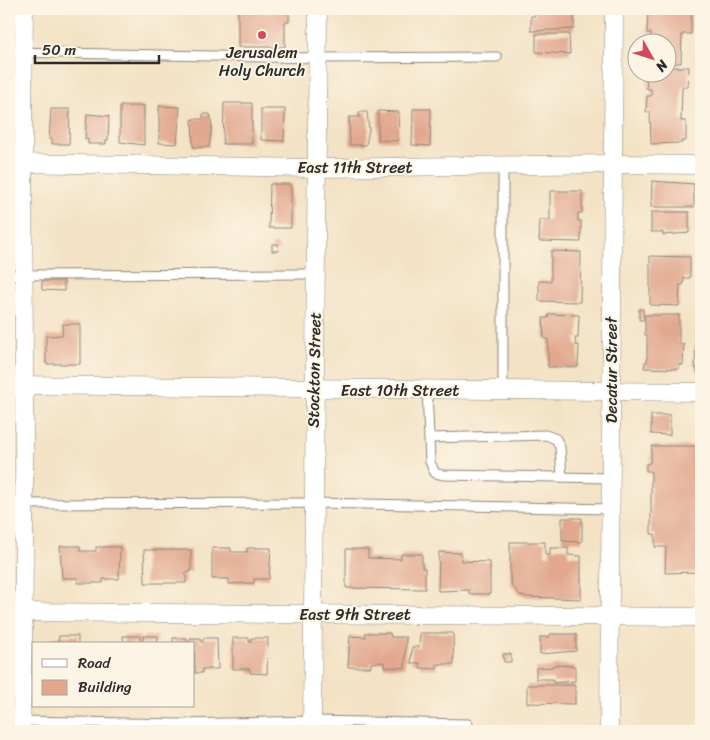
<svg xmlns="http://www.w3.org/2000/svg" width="710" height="740" viewBox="0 0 710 740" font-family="Sriracha,sans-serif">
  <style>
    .building { fill: #e2a88f }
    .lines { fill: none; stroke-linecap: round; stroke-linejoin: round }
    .service-casing { stroke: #8f8678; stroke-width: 11 }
    .minor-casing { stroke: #8f8678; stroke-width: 19 }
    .service { stroke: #fff; stroke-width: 9 }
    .minor { stroke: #fff; stroke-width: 18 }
    .poi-dot { fill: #d1495b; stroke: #fcf5e5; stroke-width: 2 }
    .labels { text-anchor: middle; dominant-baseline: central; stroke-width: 4; stroke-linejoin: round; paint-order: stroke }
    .poi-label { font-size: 16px; fill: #2b2b2b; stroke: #fcf5e5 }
    .street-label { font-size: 16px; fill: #2b2b2b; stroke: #fcf5e5 }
  </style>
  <rect width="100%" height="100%" fill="#fcf5e5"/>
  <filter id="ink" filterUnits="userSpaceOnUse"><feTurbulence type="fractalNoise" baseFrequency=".02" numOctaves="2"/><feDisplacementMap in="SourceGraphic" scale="10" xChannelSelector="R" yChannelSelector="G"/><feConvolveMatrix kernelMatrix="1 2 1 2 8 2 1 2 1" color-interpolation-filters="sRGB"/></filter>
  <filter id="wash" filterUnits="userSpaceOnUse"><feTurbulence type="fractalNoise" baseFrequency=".0096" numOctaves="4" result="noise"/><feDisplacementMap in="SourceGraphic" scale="20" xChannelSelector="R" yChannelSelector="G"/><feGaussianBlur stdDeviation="1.12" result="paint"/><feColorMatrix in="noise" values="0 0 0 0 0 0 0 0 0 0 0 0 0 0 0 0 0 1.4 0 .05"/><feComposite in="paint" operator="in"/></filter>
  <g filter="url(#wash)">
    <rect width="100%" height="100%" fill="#f3e2c5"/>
    <g id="blocks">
      <g class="building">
        <path d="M238 9H289V22H285V47H238Z"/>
        <path d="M549 9 574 10V29L531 31V16H535V10Z"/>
        <path d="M648 12 691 13V34H682L681 63H668V42H651V33H647Z"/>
        <path d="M536 34H569L570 54 536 52Z"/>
        <path d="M668 67H689L688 87H682L681 121H686V141H681L682 143 651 144 650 112H646L647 96H651V89H647L646 72H668Z"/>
        <path d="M224 103H252V144H223Z"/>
        <path d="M120 106H144V145L120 142Z"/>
        <path d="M159 106 180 107 177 144 159 143Z"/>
        <path d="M51 109H70L69 144H52V139H49Z"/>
        <path d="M261 109H285L284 141 261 140Z"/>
        <path d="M413 109H431L430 146 412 145Z"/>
        <path d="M378 111 399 112 398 141 378 140Z"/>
        <path d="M359 112H367L369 129 366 145H350L349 117H360Z"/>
        <path d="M87 114 109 116 108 140H106V144H88V139H85Z"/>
        <path d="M203 114H210L212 126 209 147H193L192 119H203Z"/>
        <path d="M652 181 694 184V207H651Z"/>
        <path d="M270 184H291V228H269Z"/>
        <path d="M550 191H582V213H578V221H581V242L539 241 540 220H550Z"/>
        <path d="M651 212H689V233L663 235V232H651Z"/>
        <path d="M272 244H278L279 251H272Z"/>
        <path d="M551 251 581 252 580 302 539 301V281H551Z"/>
        <path d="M650 256 690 257V278H684L683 285H680L679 306 650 305Z"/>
        <path d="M42 281H64V291L42 290Z"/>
        <path d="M639 309H643L644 320H639Z"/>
        <path d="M549 314 579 315 578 338H575L576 345H579L578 367H548V339H544L543 318H548Z"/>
        <path d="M645 315H679V344H684L683 365H679V369L644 368 645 362H647V335H645Z"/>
        <path d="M63 324H80V364H46V336L62 335Z"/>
        <path d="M696 330H701V373H697V368H695Z"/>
        <path d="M651 415H670V435L651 434Z"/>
        <path d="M652 446H701V572L665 573 666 547H655V534H651V471H646V464L650 463Z"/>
        <path d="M562 518H582V542L562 541Z"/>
        <path d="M510 542H545V555H550V548H568V555L581 556V599L526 597 520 595 512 586 510 578Z"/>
        <path d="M60 546H80V551H96V547H120L119 579H103V583H78V578H62Z"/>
        <path d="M212 548H231V552H247V548H271L269 579H254V583L229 584V579H212Z"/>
        <path d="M346 549H368V558L401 559V554H422V568H425V589L346 588Z"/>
        <path d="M144 550H191V572H186V583H145Z"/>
        <path d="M439 552 461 553V561L490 562V594H469V590L438 591Z"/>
        <path d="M365 633H390L391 637H406L405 668 384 667V662L371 663V667H348L350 636 366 637Z"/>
        <path d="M420 633H453L454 664H437V669L420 668V663H411L412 647H419Z"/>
        <path d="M550 634H576V651L540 654V637H550Z"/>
        <path d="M59 636H78V644H50V642H58Z"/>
        <path d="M123 636H140V640H143V636H158L157 644H124Z"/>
        <path d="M173 638H187V642H190V638H200L201 642H203V638H217L218 669H202V673H195L194 644H173Z"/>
        <path d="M233 638H249V642H251V638H268L267 674 250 673V669H233Z"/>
        <path d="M503 654H511V662H504Z"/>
        <path d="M553 665 575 666V681L553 683V679H536V668L553 667Z"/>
        <path d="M527 685H575V704L527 703Z"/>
      </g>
    </g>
  </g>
  <g filter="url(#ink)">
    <use href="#blocks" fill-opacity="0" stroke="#8f8678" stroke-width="1"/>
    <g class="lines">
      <defs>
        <g id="service">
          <path d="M9 52 317 58 497 57"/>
          <path d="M9 275 315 274"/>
          <path d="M427 390 430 462 435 473 443 475 611 478"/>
          <path d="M503 390V165"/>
          <path d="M429 438 546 435 556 439 560 447 562 477"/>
          <path d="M9 504 313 503 610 509"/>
          <path d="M21 721 182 724 312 721 468 724V731"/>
        </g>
        <g id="minor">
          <path d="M9 163 316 168 612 164 701 165"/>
          <path d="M9 385 701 392"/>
          <path d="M9 612 701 617"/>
          <path d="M21 731C28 491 21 250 24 9"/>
          <path d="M312 731 318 9"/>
          <path d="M609 731 614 9"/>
        </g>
      </defs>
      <use href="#service" class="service-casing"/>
      <use href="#minor" class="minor-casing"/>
      <use href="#service" class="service"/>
      <use href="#minor" class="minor"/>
    </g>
  </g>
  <circle class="poi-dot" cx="262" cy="35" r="5"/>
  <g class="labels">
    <g class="poi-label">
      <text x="262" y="52">Jerusalem<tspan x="262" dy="18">Holy Church</tspan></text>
    </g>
    <g class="street-label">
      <text x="355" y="167">East 11th Street</text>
      <text transform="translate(314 370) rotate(-89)">Stockton Street</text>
      <text transform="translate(611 370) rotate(-90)">Decatur Street</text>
      <text x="400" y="390">East 10th Street</text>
      <text x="355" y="614">East 9th Street</text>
    </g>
  </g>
  <rect width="710" height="740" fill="none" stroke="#fcf5e5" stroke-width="30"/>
  <rect x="32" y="642" width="162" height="65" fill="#fcf5e5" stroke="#a8a49b"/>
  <rect x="42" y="659" width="25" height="8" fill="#ffffff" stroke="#a8a49b"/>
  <text x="78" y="668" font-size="15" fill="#2b2b2b">Road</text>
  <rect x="42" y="680" width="25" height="15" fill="#e2a88f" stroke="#a8a49b"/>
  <text x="78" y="692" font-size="15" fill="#2b2b2b">Building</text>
  <g transform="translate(652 58) rotate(129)"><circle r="24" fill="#fcf5e5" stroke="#a8a49b"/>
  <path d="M0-4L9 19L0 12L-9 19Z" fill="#d1495b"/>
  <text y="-8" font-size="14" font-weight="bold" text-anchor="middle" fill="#2b2b2b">N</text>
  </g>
  <path d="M35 55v8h124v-8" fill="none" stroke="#2b2b2b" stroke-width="2.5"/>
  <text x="42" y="55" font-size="15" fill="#2b2b2b" stroke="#fcf5e5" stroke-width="4" paint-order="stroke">50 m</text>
</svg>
